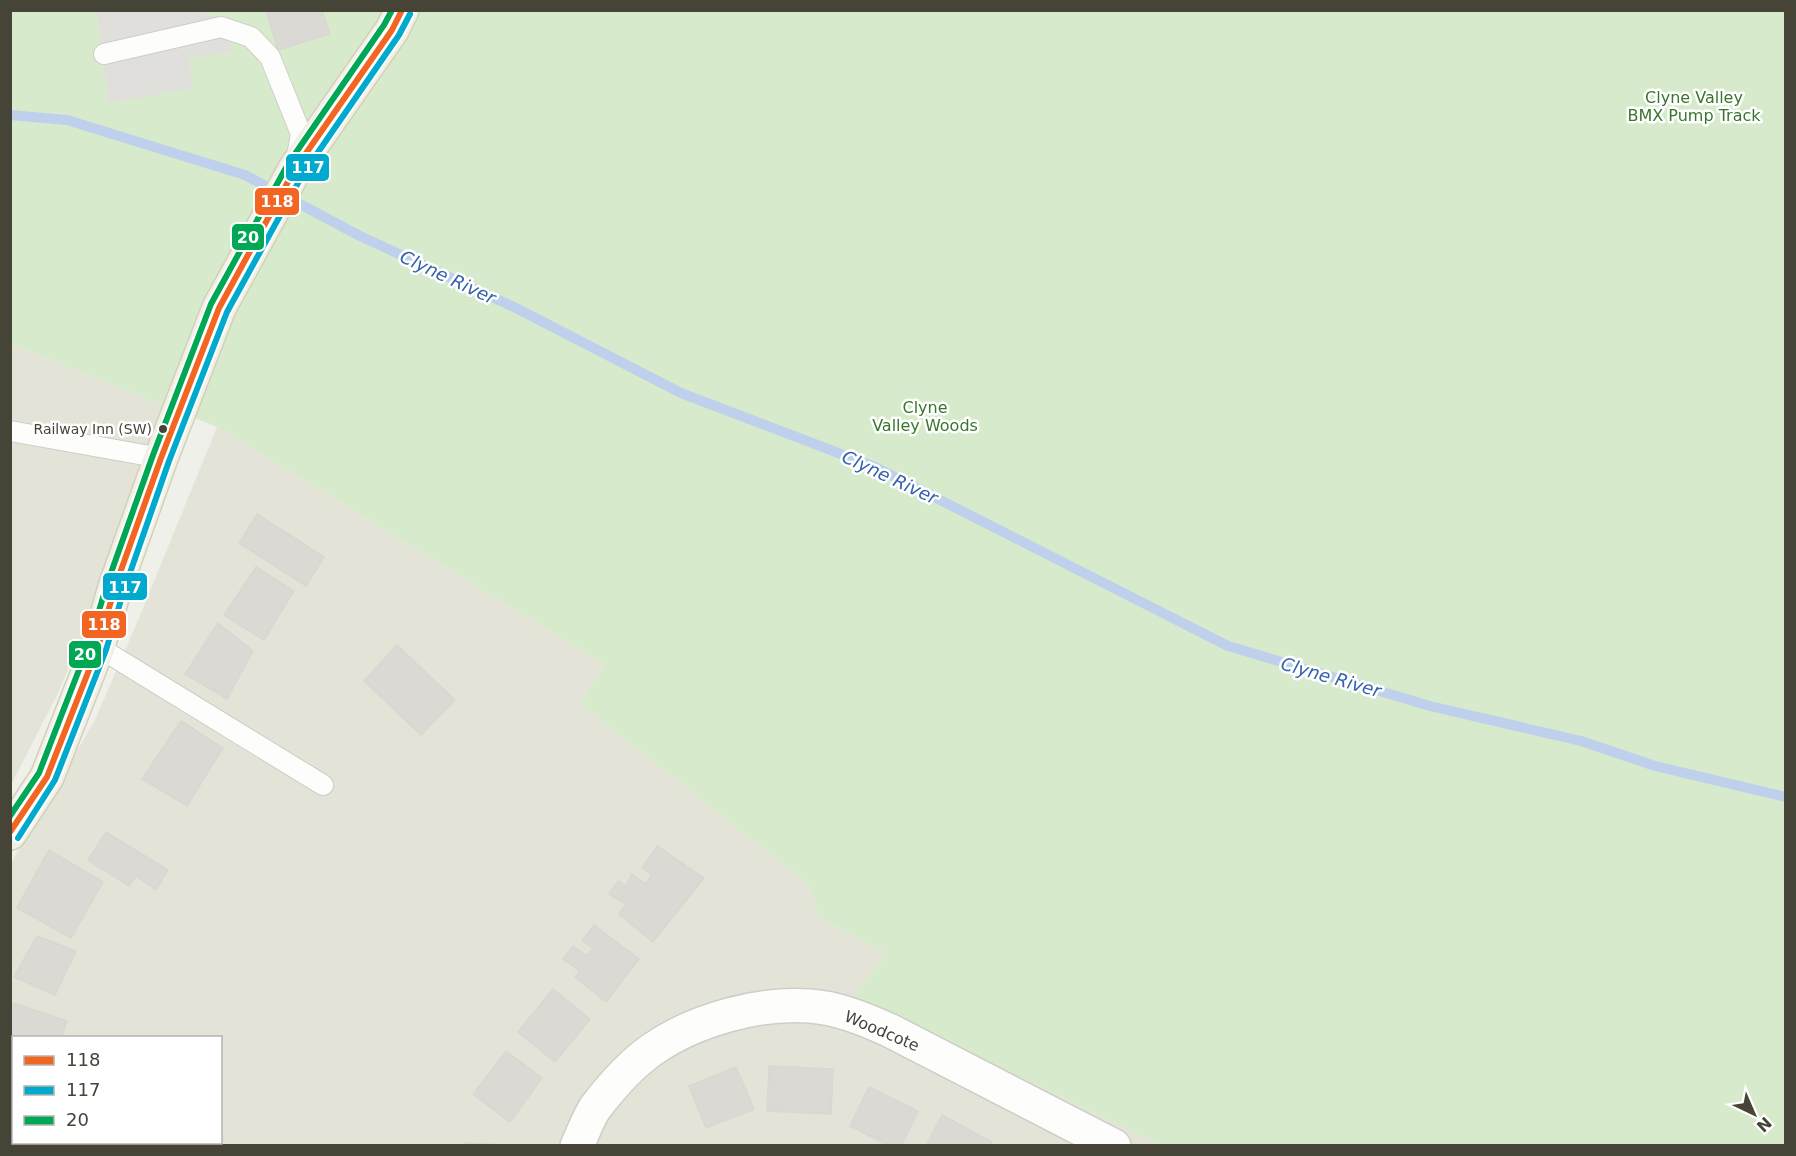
<svg xmlns="http://www.w3.org/2000/svg" width="1796" height="1156" viewBox="0 0 1796 1156" font-family="'DejaVu Sans',sans-serif">
  <style>
    .residential { fill: #e4e3d8; fill-rule: evenodd }
    .green { fill: #d8eacc }
    .parking { fill: #e0dfdb }
    .lines { fill: none; stroke-linecap: round; stroke-linejoin: round }
    .stream { stroke: #bed0ec; stroke-width: 10 }
    .building { fill: #dad9d3; stroke: #d9d7d1; stroke-width: 1.5 }
    .service-casing { stroke: #cecec8; stroke-width: 22 }
    .minor-casing { stroke: #cecec8; stroke-width: 36 }
    .primary-casing { stroke: #d2d0ba; stroke-width: 36 }
    .service { stroke: #fdfdfc; stroke-width: 20 }
    .minor { stroke: #fdfdfc; stroke-width: 33 }
    .primary { stroke: #f1f0e4; stroke-width: 33 }
    .bus-1-casing { stroke: #fff; stroke-width: 10 }
    .bus-2-casing { stroke: #fff; stroke-width: 10 }
    .bus-3-casing { stroke: #fff; stroke-width: 10 }
    .bus-1 { stroke: #f26522; stroke-width: 6 }
    .bus-2 { stroke: #00a9ce; stroke-width: 6 }
    .bus-3 { stroke: #00a754; stroke-width: 6 }
    .bus-dot { fill: #464337; stroke: #fff; stroke-width: 2 }
    .labels { text-anchor: middle; dominant-baseline: central; stroke-width: 5; stroke-linejoin: round; paint-order: stroke }
    .bus-label { font-size: 14px; fill: #464337; stroke: #fff; text-anchor: end }
    .park-label { font-size: 16px; fill: #39752d; stroke: #fff }
    .street-label { font-size: 16px; fill: #464337; stroke: #fff }
    .water-label { font-size: 18px; font-style: italic; fill: #3561ad; stroke: #fff }
    .line-badge { stroke: #fff; stroke-width: 2 }
    .badge-label { font-size: 16px; text-anchor: middle; font-weight: bold; fill: #fff }
  </style>
  <rect width="100%" height="100%" fill="#f0f0eb"/>
  <g class="residential">
    <path d="M11 344 163 405 115 561 57 695 11 785Z"/>
    <path d="M217 427 604 664 580 704 809 885 820 918 886 953 855 997 1161 1145 11 1146V863L95 720 141 613ZM14 1038H220V1142H14Z"/>
  </g>
  <path class="green" d="M10 11H1785V1145H1161L854 997 886 953 820 918 809 885 580 704 604 664 217 427 11 344Z"/>
  <path class="parking" d="M205 10 207 16H228L232 53 189 57 193 88 109 103 97 11Z"/>
  <g class="lines">
    <path class="stream" d="M10 115 67 120 245 175 360 236 514 307 681 393 875 467 1228 646 1430 706 1581 741 1655 766 1786 797"/>
  </g>
  <g class="building">
    <path d="M266 10H322L330 34 278 50Z"/>
    <path d="M257 514 324 557 306 586 239 543Z"/>
    <path d="M256 567 294 591 264 640 224 615Z"/>
    <path d="M218 623 253 651 227 699 185 674Z"/>
    <path d="M397 645 455 700 421 735 364 681Z"/>
    <path d="M181 721 223 748 187 806 142 779Z"/>
    <path d="M106 832 168 870 156 890 136 876 129 886 88 860Z"/>
    <path d="M657 846 704 878 653 942 619 914 626 904 609 894 618 881 626 886 632 874 646 884 652 874 642 868Z"/>
    <path d="M49 850 103 882 71 938 17 908Z"/>
    <path d="M594 925 639 959 606 1002 575 977 580 971 563 959 573 946 587 956 593 948 582 941Z"/>
    <path d="M37 936 76 951 55 995 14 977Z"/>
    <path d="M553 989 590 1019 555 1062 518 1032Z"/>
    <path d="M10 1002 67 1021 61 1038H14V1077L10 1076Z"/>
    <path d="M506 1051 542 1078 510 1122 473 1094Z"/>
    <path d="M769 1066 833 1069 831 1114 767 1111Z"/>
    <path d="M736 1067 754 1109 706 1128 689 1086Z"/>
    <path d="M869 1087 918 1111 901 1146H889L850 1126Z"/>
    <path d="M942 1115 992 1142 990 1146H926Z"/>
    <path d="M10 1119 14 1120V1142H41L40 1146H10Z"/>
    <path d="M464 1143 505 1145V1146H464Z"/>
  </g>
  <g class="lines">
    <defs>
      <g id="service">
        <path d="M104 54 221 27 251 37 270 57 301 134 297 157"/>
        <path d="M10 431 161 458"/>
        <path d="M98 647 323 785"/>
      </g>
      <path id="minor" d="M577 1146C583 1133 588 1119 595 1108 611 1087 631 1064 653 1049 695 1020 759 1002 810 1006 838 1008 864 1019 889 1030L1114 1146"/>
      <path id="primary" d="M10 833 47 777 98 647 115 587 161 458 219 308 295 169 392 30 402 10"/>
    </defs>
    <use href="#service" class="service-casing"/>
    <use href="#minor" class="minor-casing"/>
    <use href="#primary" class="primary-casing"/>
    <use href="#service" class="service"/>
    <use href="#minor" class="minor"/>
    <use href="#primary" class="primary"/>
    <defs>
      <path id="bus-1" d="M10 832 47 777 98 647 115 587 161 458 219 308 295 169 392 30 402 10"/>
      <path id="bus-2" d="M18 838 55 780 106 650 124 590 169 461 227 312 303 174 399 35 410 14"/>
      <path id="bus-3" d="M10 816 39 773 89 644 107 584 153 455 211 304 288 164 384 25 392 10"/>
    </defs>
    <use href="#bus-1" class="bus-1-casing"/>
    <use href="#bus-2" class="bus-2-casing"/>
    <use href="#bus-3" class="bus-3-casing"/>
    <use href="#bus-1" class="bus-1"/>
    <use href="#bus-2" class="bus-2"/>
    <use href="#bus-3" class="bus-3"/>
  </g>
  <circle class="bus-dot" cx="163" cy="429" r="5"/>
  <g class="labels">
    <g class="bus-label">
      <text x="152" y="429">Railway Inn (SW)</text>
    </g>
    <g class="park-label">
      <text x="1694" y="97">Clyne Valley<tspan x="1694" dy="18">BMX Pump Track</tspan></text>
      <text x="925" y="407">Clyne<tspan x="925" dy="18">Valley Woods</tspan></text>
    </g>
    <g class="street-label">
      <text transform="translate(882 1031) rotate(23)">Woodcote</text>
    </g>
    <g class="water-label">
      <text transform="translate(448 277) rotate(25)">Clyne River</text>
      <text transform="translate(890 477) rotate(25)">Clyne River</text>
      <text transform="translate(1331 677) rotate(16)">Clyne River</text>
    </g>
  </g>
  <g class="line-badge">
    <rect x="285" y="153" width="45" height="29" rx="6" fill="#00a9ce"/>
    <rect x="254" y="187" width="46" height="29" rx="6" fill="#f26522"/>
    <rect x="231" y="223" width="34" height="28" rx="6" fill="#00a754"/>
    <rect x="102" y="572" width="46" height="29" rx="6" fill="#00a9ce"/>
    <rect x="81" y="610" width="46" height="29" rx="6" fill="#f26522"/>
    <rect x="68" y="640" width="34" height="29" rx="6" fill="#00a754"/>
  </g>
  <g class="badge-label">
    <text x="308" y="173">117</text>
    <text x="277" y="207">118</text>
    <text x="248" y="243">20</text>
    <text x="125" y="593">117</text>
    <text x="104" y="630">118</text>
    <text x="85" y="660">20</text>
  </g>
  <rect width="1796" height="1156" fill="none" stroke="#464337" stroke-width="24"/>
  <rect x="12" y="1036" width="210" height="108" fill="#ffffff" stroke="#b5b4af" stroke-width="1.5"/>
  <rect x="24" y="1056" width="30" height="9" fill="#f26522" stroke="#b5b4af" stroke-width="1.5"/>
  <text x="66" y="1066" font-size="18" fill="#464337">118</text>
  <rect x="24" y="1086" width="30" height="9" fill="#00a9ce" stroke="#b5b4af" stroke-width="1.5"/>
  <text x="66" y="1096" font-size="18" fill="#464337">117</text>
  <rect x="24" y="1116" width="30" height="9" fill="#00a754" stroke="#b5b4af" stroke-width="1.5"/>
  <text x="66" y="1126" font-size="18" fill="#464337">20</text>
  <g transform="translate(1754 1114) rotate(136)" stroke="#ffffff" stroke-width="4.5" paint-order="stroke">
  <path d="M0-4.5L10 22L0 15L-10 22Z" fill="#464337"/>
  <text y="-9" font-size="16" font-weight="bold" text-anchor="middle" fill="#464337">N</text>
  </g>
</svg>
